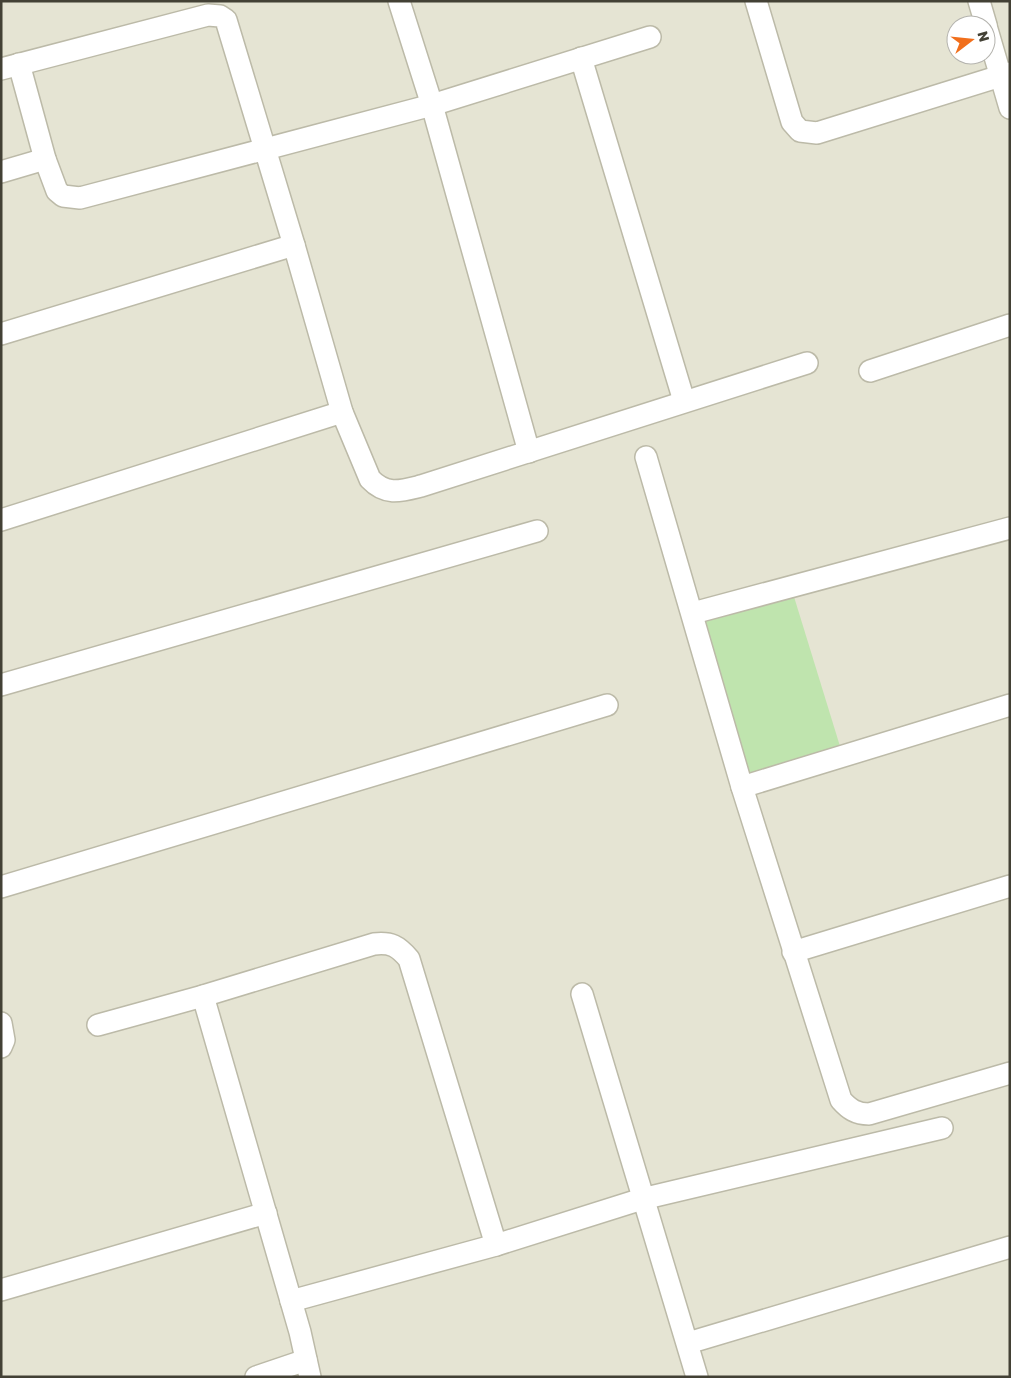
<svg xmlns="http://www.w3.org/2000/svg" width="1011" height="1378" viewBox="0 0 1011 1378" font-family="Rubik,sans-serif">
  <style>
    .residential { fill: #e5e4d3; fill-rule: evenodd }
    .green { fill: #bfe4ae }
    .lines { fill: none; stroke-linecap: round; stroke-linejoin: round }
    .street-casing { stroke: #bcbaa8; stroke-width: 24 }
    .street { stroke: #fff; stroke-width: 21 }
  </style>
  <rect width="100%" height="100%" fill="#f1f1e4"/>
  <path class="residential" d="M1 1H1010V1377H1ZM956 25H986V55H956Z"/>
  <path class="green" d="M791 587 843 756 742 787 693 613Z"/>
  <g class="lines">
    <defs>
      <g id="street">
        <path d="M399 1 432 105 529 452"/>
        <path d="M756 1 792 122 800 131 817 133 1010 73"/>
        <path d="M979 1 986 25"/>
        <path d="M986 26 1010 108"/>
        <path d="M581 58 684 401"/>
        <path d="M19 64 45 159 57 191 63 196 80 198 432 105 650 37"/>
        <path d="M1 69 208 15 220 16 226 20 294 245 342 412 370 479C386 496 401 491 421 486L807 363"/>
        <path d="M1 172 45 159"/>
        <path d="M1 334 294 245"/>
        <path d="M870 371 1010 325"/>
        <path d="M646 457 742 787 841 1100C849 1109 856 1114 869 1114L1010 1073"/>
        <path d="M1 520 342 412"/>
        <path d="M693 613 1010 528"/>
        <path d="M1 685 537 531"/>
        <path d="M742 787 1010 705"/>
        <path d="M1 887 607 705"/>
        <path d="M793 952 1010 886"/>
        <path d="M582 994 697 1377"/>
        <path d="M203 996 300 1332 310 1377"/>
        <path d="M1 1023 4 1040 1 1047"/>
        <path d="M98 1025 203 996 374 944C391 942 398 946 409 959L496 1245"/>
        <path d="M1 1290 266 1213"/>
        <path d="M291 1301 496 1245 642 1199 942 1128"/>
        <path d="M688 1343 1010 1247"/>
        <path d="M256 1377 306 1360"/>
      </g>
    </defs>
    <use href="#street" class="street-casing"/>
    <use href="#street" class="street"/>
  </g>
  <rect width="1011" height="1378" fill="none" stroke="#434135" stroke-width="5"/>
  <g transform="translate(971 40) rotate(74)"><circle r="24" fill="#ffffff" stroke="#b4b3ae"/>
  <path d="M0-4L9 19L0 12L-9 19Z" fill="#f16f1c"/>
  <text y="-8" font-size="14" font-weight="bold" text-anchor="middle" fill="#434135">N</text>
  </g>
</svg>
